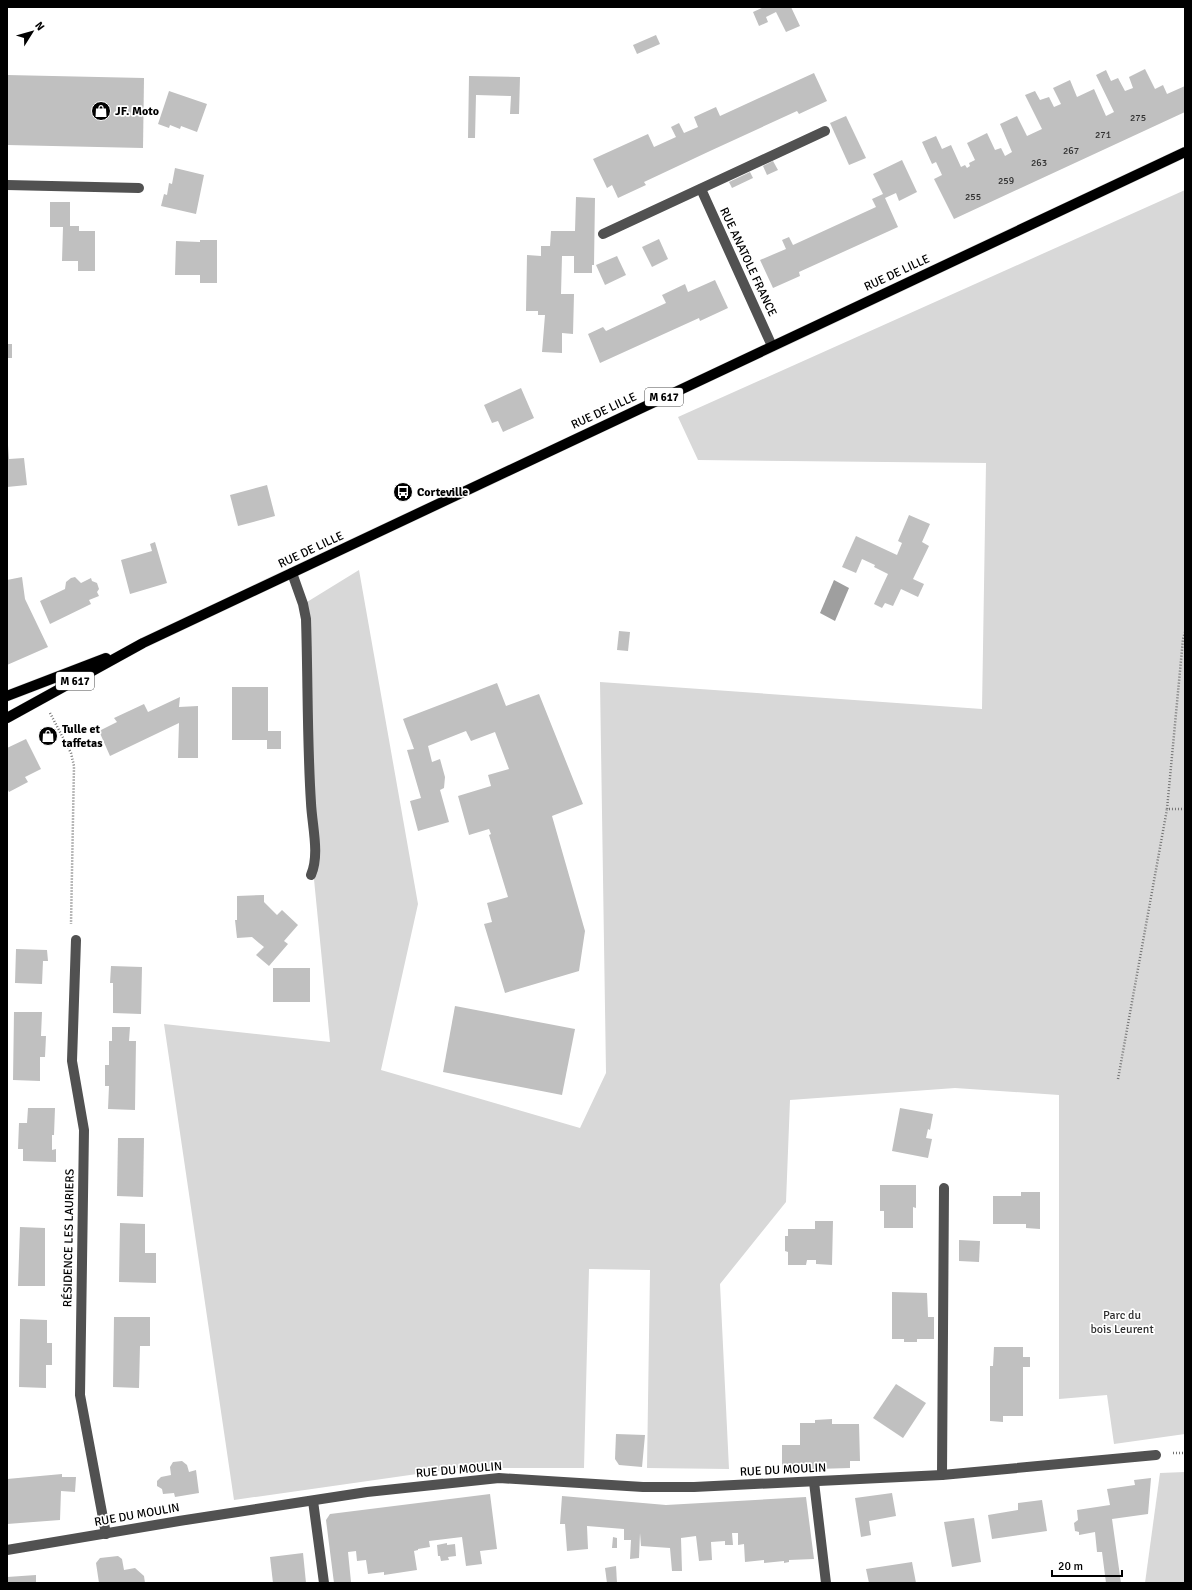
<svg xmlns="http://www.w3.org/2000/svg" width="1192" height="1590" viewBox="0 0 1192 1590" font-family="Signika,sans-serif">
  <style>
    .green { fill: #d8d8d8 }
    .water { fill: #9f9f9f }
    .building { fill: #c0c0c0 }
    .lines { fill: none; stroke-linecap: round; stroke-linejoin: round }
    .major-casing { stroke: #dbdbdb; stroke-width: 11 }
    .path { stroke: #737373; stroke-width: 2.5; stroke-dasharray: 1 2; stroke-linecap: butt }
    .minor { stroke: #515151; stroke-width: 10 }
    .major { stroke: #000; stroke-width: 10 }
    .labels { text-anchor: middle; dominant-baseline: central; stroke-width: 3.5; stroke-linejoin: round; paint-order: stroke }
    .number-label { font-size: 10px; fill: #303030 }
    .shield { fill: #fff; stroke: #4c4c4c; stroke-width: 1 }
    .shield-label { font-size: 11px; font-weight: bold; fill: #000 }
    .poi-label { font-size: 12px; font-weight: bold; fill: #000; stroke: #fff; text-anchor: start }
    .street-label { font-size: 12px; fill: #000; stroke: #fff }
    .park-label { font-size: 12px; fill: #2f2f2f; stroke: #fff }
  </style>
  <rect width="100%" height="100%" fill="#fff"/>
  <g class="green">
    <path d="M1185 190V1434L1114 1444 1107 1395 1059 1399V1095L955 1088 790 1100 786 1202 720 1284 729 1469 647 1468 650 1270 589 1269 584 1468H459L234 1500 164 1024 330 1042 306 798 307 602 359 570 418 904 381 1070 580 1128 606 1073 600 682 982 709 986 463 698 460 678 417Z"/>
    <path d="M1185 1472V1583H1145L1160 1473Z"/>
  </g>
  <path class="water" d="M834 580 849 588 835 621 820 613Z"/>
  <g class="building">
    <path d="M764 7H791L800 26 786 32 776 12 766 17 768 22 759 26 753 12Z"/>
    <path d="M656 35 660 44 637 54 633 45Z"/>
    <path d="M1145 69 1155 89 1163 85 1167 94 1185 86V112L954 219 934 179 942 175 936 162 932 164 922 142 936 136 942 149 951 145 961 167 965 165 967 168 970 166 969 163 975 160 967 143 987 133 995 150 1001 148 1005 156 1012 152 1000 124 1017 116 1027 136 1042 129 1025 95 1035 91 1040 100 1049 97 1054 107 1061 104 1053 88 1070 80 1077 97 1094 89 1106 116 1114 112 1096 75 1106 70 1111 81 1118 78 1125 91 1133 88 1129 77Z"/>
    <path d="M814 73 827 101 799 114 797 111 710 151 644 182 646 185 618 198 612 185 607 188 593 159 648 134 654 147 676 137 671 127 679 123 684 133 698 127 694 117 716 107 720 116Z"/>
    <path d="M7 75 144 78 143 148 7 145Z"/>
    <path d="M469 76 520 77 519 114H510L511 96 476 95 475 138H468Z"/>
    <path d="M169 91 207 104 197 132 181 126 180 129 170 125 169 128 158 124Z"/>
    <path d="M846 116 866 158 849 165 830 123Z"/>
    <path d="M902 160 917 192 899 201 896 193 885 198 898 227 799 272 800 276 773 288 760 260 786 249 782 240 789 237 793 245 876 207 872 199 883 194 873 174Z"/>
    <path d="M773 161 778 170 767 175 763 166Z"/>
    <path d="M175 168 204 175 196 214 161 206 164 194 167 195 169 183 172 184Z"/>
    <path d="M750 172 753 178 732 188 729 182Z"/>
    <path d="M576 197 595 198 594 265H592V273H574V256H562L561 294H574L573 334 562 333V353L542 352 545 315H538V311H526L527 255 541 256V246H550L551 231H575Z"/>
    <path d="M50 202H70V226H79V231H95V271H78V261H62L63 227H50Z"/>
    <path d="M659 239 668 259 652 267 642 247Z"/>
    <path d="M200 240H217V283H200V275H175L176 241 200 242Z"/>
    <path d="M617 256 626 275 605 285 596 265Z"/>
    <path d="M715 280 728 308 700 321 699 318 600 363 588 334 603 327 606 331 666 303 662 295 685 284 688 292Z"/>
    <rect x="7" y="344" width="5" height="14"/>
    <path d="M521 388 534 418 503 432 498 421 492 423 484 405Z"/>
    <path d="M7 445H8L9 459 24 458 27 485 7 487Z"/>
    <path d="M267 485 275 516 238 526 230 495Z"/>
    <path d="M909 515 930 524 922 542 929 546 913 579 924 584 918 597 901 589 893 606 885 603 882 608 874 604 888 574 874 567 875 565 862 559 856 573 842 567 856 536 897 555 902 543 898 541Z"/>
    <path d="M155 542 167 583 130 594 121 560 152 551 150 544Z"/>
    <path d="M22 577 25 599 48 647 7 665V580Z"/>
    <path d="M75 577 81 583 91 578 92 581 97 583 99 589 97 592 99 596 89 600 91 604 50 624 40 601 65 589 66 582 71 578Z"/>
    <path d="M619 631 630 632 628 651 617 650Z"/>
    <path d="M497 683 506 706 539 694 583 804 552 816 585 931 579 971 505 993 484 924 492 922 487 903 508 897 489 835 491 834 489 829 469 835 458 796 491 786 488 775 509 769 495 732 471 741 466 731 428 746 432 762 440 759 445 777 444 788 440 790 449 822 418 831 410 801 421 798 407 750 414 749 403 719Z"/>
    <path d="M232 687H268V731H281V749H267V740H232Z"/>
    <path d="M180 697 179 707 198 706V758H178L179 723 110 756 99 731 117 722 114 718 144 704 148 712Z"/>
    <path d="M26 739 41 769 25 777 28 782 9 792 7 788V748Z"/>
    <path d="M264 895V902L277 915 282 910 298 925 284 941 288 944 269 966 256 955 264 947 259 943 252 937 237 938 235 920H237V896Z"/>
    <path d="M16 949 47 950 48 961H43L42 984 15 983Z"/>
    <path d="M111 966 142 967 141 1014 113 1013V983H110Z"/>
    <rect x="273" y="968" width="37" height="34"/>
    <path d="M455 1006 575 1029 562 1095 443 1072Z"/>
    <path d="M14 1012H42L41 1036H46L45 1057H40V1081L13 1080Z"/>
    <path d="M112 1027H130L129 1041H136L135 1110 108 1109 109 1086H105V1065H109V1041H112Z"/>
    <path d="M28 1108H55L54 1135H52V1150L56 1149V1162L23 1161V1149H18L19 1123H27Z"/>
    <path d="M900 1108 933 1114 930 1130 928 1129 926 1138 932 1139 928 1158 892 1151Z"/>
    <path d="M118 1138H144L143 1197 117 1196Z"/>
    <path d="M880 1185H916V1208L913 1207V1228H884V1211H880Z"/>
    <path d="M1021 1192H1040V1229L1026 1228V1224H993V1196H1021Z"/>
    <path d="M815 1221H833L832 1265 816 1264V1260H807L806 1265H788V1252L785 1251V1236H788V1229H815Z"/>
    <path d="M120 1223 145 1224V1253H156V1283L119 1282Z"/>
    <path d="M20 1227 45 1228V1286H18Z"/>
    <path d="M959 1240 980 1241 979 1262 959 1261Z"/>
    <path d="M892 1292 927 1293 928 1317H934V1339H917V1342H904V1339H892Z"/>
    <path d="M114 1317H150V1346H140L139 1388 113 1387Z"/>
    <path d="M20 1319 47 1320V1343H52V1365H46V1388L19 1387Z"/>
    <path d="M994 1347H1023V1357H1030V1367H1023V1416H1003V1422L990 1421V1366H993Z"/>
    <path d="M896 1384 926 1403 903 1438 873 1418Z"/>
    <path d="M832 1419V1424H859L860 1461H850V1468L782 1470V1445H800V1423H815V1420Z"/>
    <path d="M616 1434 645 1435 642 1467 619 1465 615 1459Z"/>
    <path d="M182 1461 187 1465 189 1472 196 1470 199 1493 175 1497 174 1493 163 1494 162 1489 157 1486V1481L161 1477 171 1475 170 1467 173 1462Z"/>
    <path d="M62 1474V1477H76L75 1492 61 1491 60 1520 7 1524V1479Z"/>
    <path d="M1151 1478 1148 1514 1112 1519 1121 1583H1106L1102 1552H1097L1095 1532 1079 1535V1532L1075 1531 1074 1523 1078 1520 1077 1510 1110 1505 1107 1489 1135 1485 1134 1480Z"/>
    <path d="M892 1493 896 1516 869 1521 871 1535 861 1537 855 1498Z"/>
    <path d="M490 1494 497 1549 480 1551 482 1564 466 1566 462 1537 429 1541 430 1547 418 1549V1550L414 1551 417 1570 384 1575V1572L368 1574 366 1560 357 1561 356 1551 348 1552 351 1582 334 1583 326 1520 330 1514Z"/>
    <path d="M562 1496 666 1505 806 1497 814 1559 789 1560V1562L784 1563V1561L764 1563V1560L745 1562 744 1544 738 1545V1533H732L733 1545H725V1541L711 1542 712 1560 699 1561 696 1536 681 1538 682 1571H672L670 1548 641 1546 640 1533 639 1558 630 1559 631 1540H624V1529L587 1526 588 1549 567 1551 565 1524H560Z"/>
    <path d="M1042 1500 1047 1531 992 1539 988 1515 1018 1510V1503Z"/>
    <path d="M974 1518 981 1562 952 1567 944 1522Z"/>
    <path d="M613 1537 617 1538V1548H612Z"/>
    <path d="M447 1543V1545L455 1544 456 1556 448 1557 449 1560 441 1561 440 1556H438L437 1545Z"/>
    <path d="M303 1553 306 1583H273L270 1557Z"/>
    <path d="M118 1556 122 1559 124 1570 135 1568 144 1576 145 1583H99L96 1563 100 1558Z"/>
    <path d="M912 1562 916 1583H869L866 1569Z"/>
    <path d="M616 1566 617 1583H607L605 1568Z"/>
    <path d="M36 1575V1583H7V1577Z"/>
  </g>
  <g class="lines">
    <defs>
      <g id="major">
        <path d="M7 696 106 658"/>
        <path d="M7 718 143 643 1185 152"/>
      </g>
    </defs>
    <use href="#major" class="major-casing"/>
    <g class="path">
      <path d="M1185 632 1183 639 1167 809H1185"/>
      <path d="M50 713 71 753 74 766 71 924"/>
      <path d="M1118 1079 1167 809"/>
      <path d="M1173 1453H1185"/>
    </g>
    <g class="minor">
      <path d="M7 185 139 188"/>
      <path d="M701 189 772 346"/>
      <path d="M603 234 825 131"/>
      <path d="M292 573 303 604 306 619C308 680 307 742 311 803 312 826 320 854 311 875"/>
      <path d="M76 940 72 1061 84 1130 80 1395 106 1534"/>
      <path d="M942 1475 944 1188"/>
      <path d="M814 1482 826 1583"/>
      <path d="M313 1501 324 1583"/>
      <path d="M7 1550 179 1521 367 1492 499 1478 643 1487H694L942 1475 1156 1455"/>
    </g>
    <use href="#major" class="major"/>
  </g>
  <defs>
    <symbol id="shop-disc" viewBox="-11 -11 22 22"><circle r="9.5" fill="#000" stroke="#fff"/><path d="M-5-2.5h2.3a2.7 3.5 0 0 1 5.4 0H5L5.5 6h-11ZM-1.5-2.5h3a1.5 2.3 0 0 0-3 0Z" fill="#fff"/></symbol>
    <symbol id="bus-disc" viewBox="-11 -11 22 22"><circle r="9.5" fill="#000" stroke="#fff"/><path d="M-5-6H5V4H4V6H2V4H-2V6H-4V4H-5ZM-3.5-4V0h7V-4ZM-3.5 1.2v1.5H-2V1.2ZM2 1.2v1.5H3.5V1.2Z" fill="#fff"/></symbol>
  </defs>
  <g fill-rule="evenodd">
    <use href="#shop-disc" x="90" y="100" width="22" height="22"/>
    <use href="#bus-disc" x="392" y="481" width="22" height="22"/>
    <use href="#shop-disc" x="37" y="725" width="22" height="22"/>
  </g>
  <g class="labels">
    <g class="number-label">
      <text x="1138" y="118">275</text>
      <text x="1103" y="135">271</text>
      <text x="1071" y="151">267</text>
      <text x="1039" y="163">263</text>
      <text x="1006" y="181">259</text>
      <text x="973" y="197">255</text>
    </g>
    <g class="shield">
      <rect x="645" y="388" width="38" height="18" rx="3"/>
      <rect x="56" y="672" width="38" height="18" rx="3"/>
    </g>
    <g class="shield-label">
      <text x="664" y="397">M 617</text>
      <text x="75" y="681">M 617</text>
    </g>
    <g class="poi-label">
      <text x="115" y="111">JF. Moto</text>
      <text x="417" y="492">Corteville</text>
      <text x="62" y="729">Tulle et<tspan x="62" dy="14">taffetas</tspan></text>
    </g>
    <g class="street-label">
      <text transform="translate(748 262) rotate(65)">RUE ANATOLE FRANCE</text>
      <text transform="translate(897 273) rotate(-25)">RUE DE LILLE</text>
      <text transform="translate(604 411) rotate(-25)">RUE DE LILLE</text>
      <text transform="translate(311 550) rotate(-25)">RUE DE LILLE</text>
      <text transform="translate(69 1238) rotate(-89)">RÉSIDENCE LES LAURIERS</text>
      <text transform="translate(459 1470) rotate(-5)">RUE DU MOULIN</text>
      <text transform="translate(783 1470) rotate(-3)">RUE DU MOULIN</text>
      <text transform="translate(137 1515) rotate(-10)">RUE DU MOULIN</text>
    </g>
    <g class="park-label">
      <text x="1122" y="1315">Parc du<tspan x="1122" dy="14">bois Leurent</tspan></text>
    </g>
  </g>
  <rect width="1192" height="1590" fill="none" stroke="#000000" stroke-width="16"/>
  <g transform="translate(32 32) rotate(53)" stroke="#ffffff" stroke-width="3" paint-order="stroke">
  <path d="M0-3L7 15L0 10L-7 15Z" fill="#000000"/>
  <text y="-6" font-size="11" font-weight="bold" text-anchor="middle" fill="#000000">N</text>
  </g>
  <path d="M1052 1570v6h70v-6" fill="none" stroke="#000000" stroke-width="2"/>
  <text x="1058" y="1570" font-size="12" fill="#000000" stroke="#ffffff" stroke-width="3" paint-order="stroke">20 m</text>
</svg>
